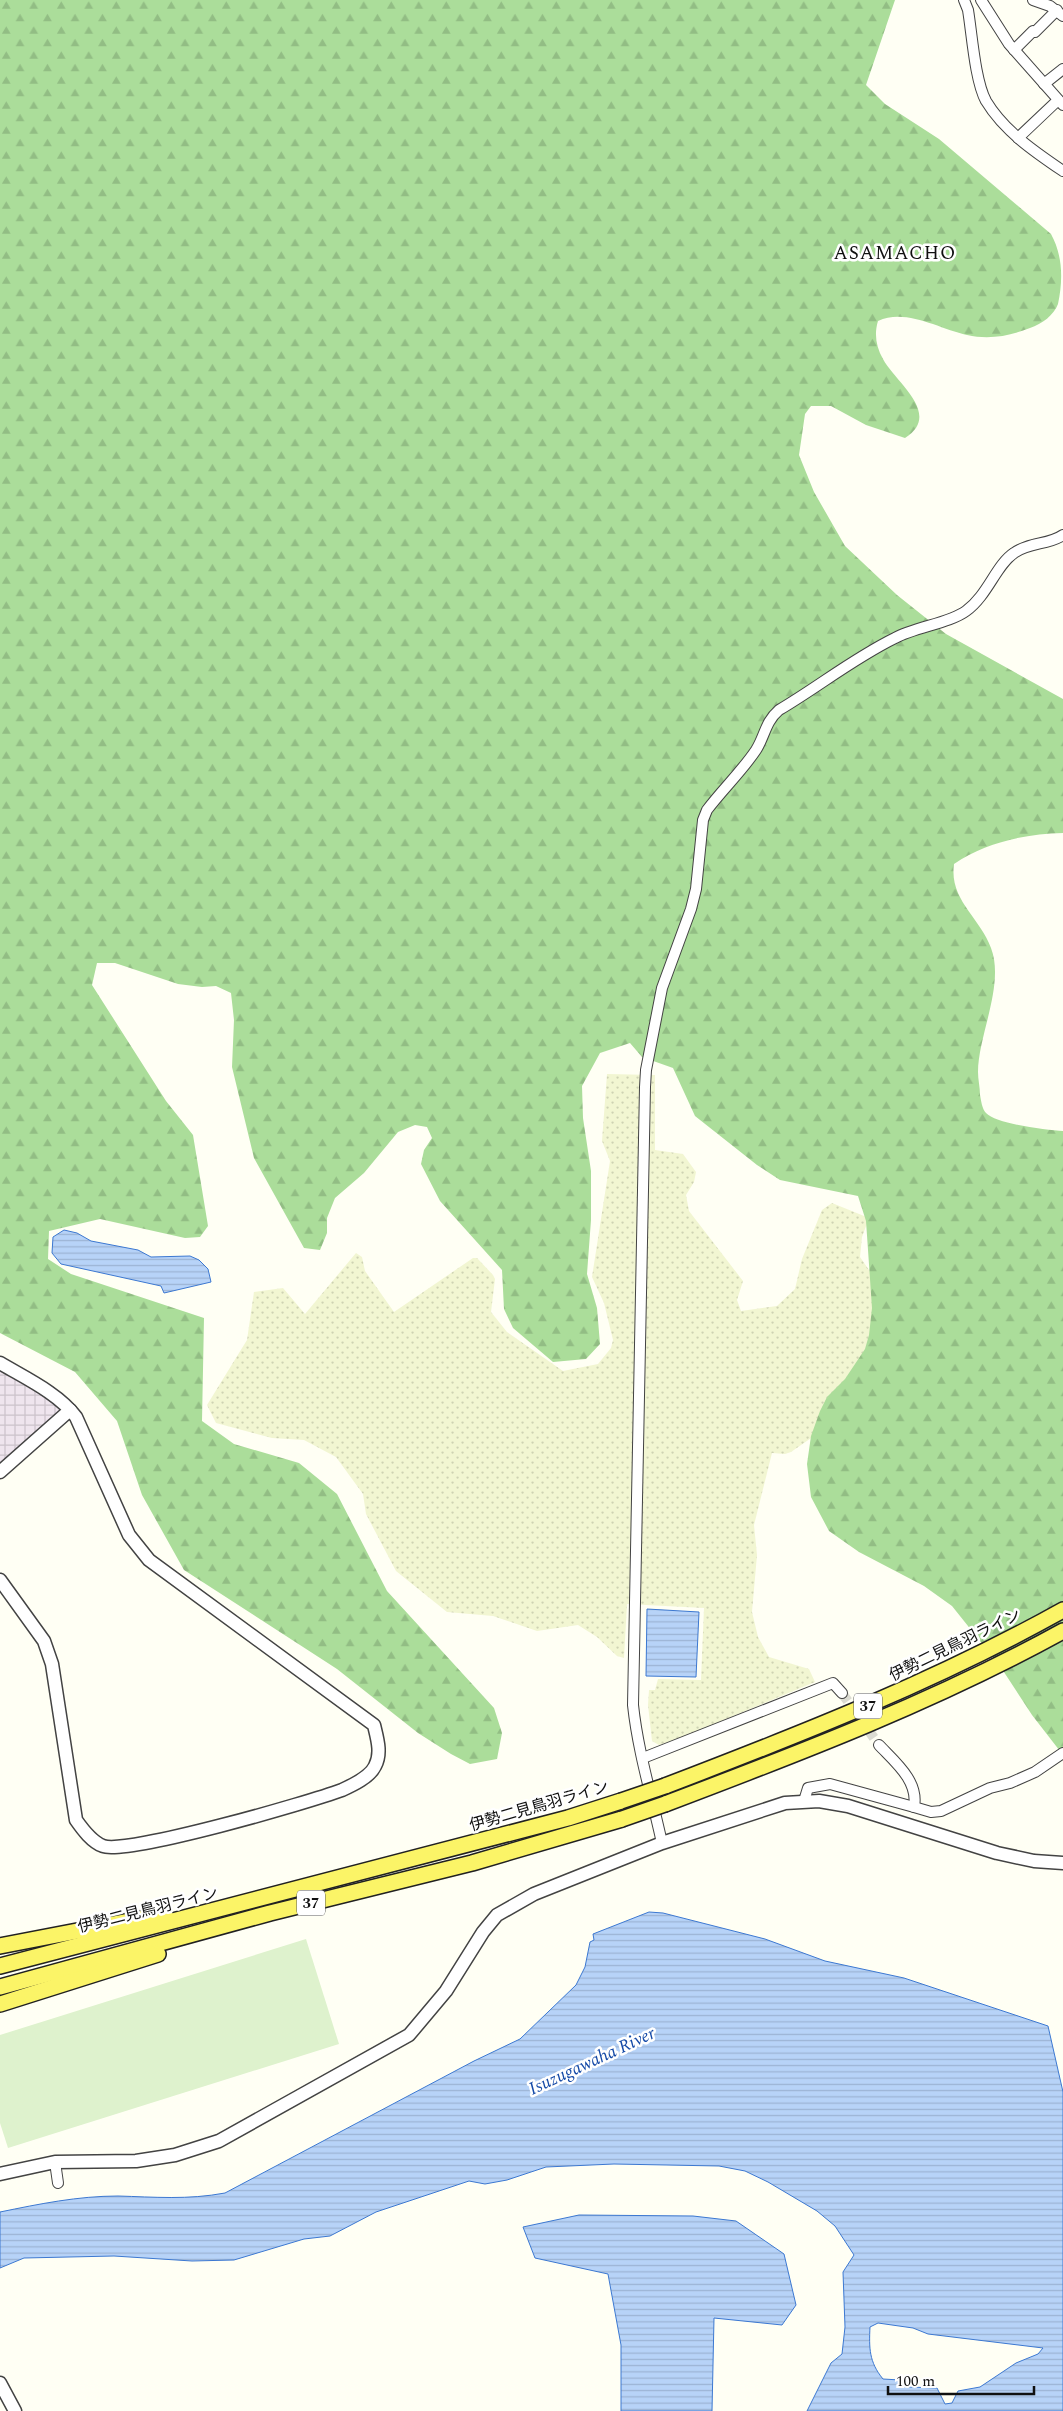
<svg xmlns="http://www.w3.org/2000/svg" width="1063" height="2411" viewBox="0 0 1063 2411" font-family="Spectral,'Noto Sans JP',serif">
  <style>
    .industrial { fill: url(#industrial-grid) }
    .farmland { fill: url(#farmland-dots) }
    .forest { fill: url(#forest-firs) }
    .pitch { fill: #def2cd }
    .water { fill: url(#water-rules); stroke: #3c78d1; fill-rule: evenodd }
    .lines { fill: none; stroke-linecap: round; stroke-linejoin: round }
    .minor-tunnel { stroke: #dbdbd2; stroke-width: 10; stroke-dasharray: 10 5; stroke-linecap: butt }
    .minor-casing { stroke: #434343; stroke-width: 12 }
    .tertiary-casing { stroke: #434343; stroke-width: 15 }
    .primary-casing { stroke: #212121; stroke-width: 18 }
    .minor { stroke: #fff; stroke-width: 10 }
    .tertiary { stroke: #fff; stroke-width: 12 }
    .primary { stroke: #fbf467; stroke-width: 15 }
    .primary-bridge-casing { stroke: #212121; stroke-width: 18; stroke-linecap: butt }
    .primary-bridge { stroke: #fbf467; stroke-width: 15 }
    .labels { text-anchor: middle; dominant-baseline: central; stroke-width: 5; stroke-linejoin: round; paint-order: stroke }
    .shield { fill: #fff; stroke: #585858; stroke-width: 1 }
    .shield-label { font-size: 15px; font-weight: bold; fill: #101010 }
    .street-label { font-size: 16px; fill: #101010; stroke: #fff }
    .water-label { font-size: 18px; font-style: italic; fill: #154aa7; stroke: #fff }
    .quarter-label { font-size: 19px; letter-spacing: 1px; fill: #101010; stroke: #fff }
  </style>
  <defs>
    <pattern id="industrial-grid" width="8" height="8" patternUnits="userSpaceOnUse" patternTransform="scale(1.25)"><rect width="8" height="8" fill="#efe5ee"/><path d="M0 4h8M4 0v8" fill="none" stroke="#ccc3cb"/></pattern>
    <pattern id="farmland-dots" width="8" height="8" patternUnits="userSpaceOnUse" patternTransform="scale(1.25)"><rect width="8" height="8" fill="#f2f6d2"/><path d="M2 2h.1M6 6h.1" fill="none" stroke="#ced2b3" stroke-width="1.8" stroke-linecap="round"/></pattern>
    <pattern id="forest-firs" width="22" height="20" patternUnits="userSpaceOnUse" patternTransform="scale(1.25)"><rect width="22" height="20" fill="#abdd9a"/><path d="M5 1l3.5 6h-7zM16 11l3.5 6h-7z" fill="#92bd84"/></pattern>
    <pattern id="water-rules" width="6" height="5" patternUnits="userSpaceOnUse" patternTransform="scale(1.25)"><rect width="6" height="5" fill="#b7d3f8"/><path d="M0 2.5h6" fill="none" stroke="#9cb4d4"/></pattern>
  </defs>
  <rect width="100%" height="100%" fill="#fffff4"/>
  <path class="industrial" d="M0 1369 47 1397 63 1412 0 1465Z"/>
  <path class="farmland" d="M607 1074 655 1075V1150L683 1154 696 1172 694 1182 686 1195 689 1211 743 1281 737 1300 741 1311 777 1306 795 1289 802 1259 822 1210 832 1203 869 1218 862 1237 860 1257 887 1296 840 1418 791 1452 785 1454 772 1453 754 1525 757 1555 752 1612 758 1637 769 1657 809 1669 815 1682 685 1736 659 1745 652 1741 648 1705 649 1690H655L658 1679 701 1680 704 1608 627 1604 624 1658 617 1656 597 1637 578 1625 537 1631 493 1616 447 1612 396 1571 366 1514 363 1494 336 1457 304 1440 272 1438 216 1423 207 1405 247 1340 254 1292 283 1288 305 1314 356 1253 362 1257 365 1271 394 1312 473 1258H477L493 1275 495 1279 491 1312 507 1332 563 1371 598 1364 611 1348 613 1340 604 1303 592 1277 610 1161 602 1141Z"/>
  <path class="forest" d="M0 0H895L866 85 885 104 939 139 1051 234C1063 256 1063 280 1058 304 1054 315 1042 324 1030 328 1010 336 989 340 967 335 939 329 906 308 878 321 874 334 876 347 883 359 895 382 943 414 905 438L866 425 831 406H811L805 414 799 455 814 492 845 546 897 595 946 634 1063 699V833C1025 834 986 842 954 864 949 900 980 917 991 948 1005 984 978 1036 978 1072 978 1080 980 1087 980 1095 981 1100 982 1109 986 1113 996 1124 1047 1130 1063 1131V1755L1032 1715 1000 1666 952 1606 924 1586 859 1552 829 1531 811 1497 807 1464 811 1436 820 1411 827 1397 845 1379 865 1349 869 1335 872 1308 866 1221 858 1196 780 1180 757 1165 695 1116 673 1068 642 1057 630 1043 600 1053 582 1086 583 1118 591 1171V1220L587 1274 597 1308 600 1344 586 1359 553 1362 513 1328 504 1309 502 1270 440 1201 421 1164 424 1150 432 1138 427 1127 415 1125 398 1132 364 1173 335 1198 327 1218V1233L320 1250 304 1248 254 1158 232 1067 234 1020 231 993 216 986 202 987 178 984 115 963H97L92 985 166 1101 193 1135 208 1226 200 1237 185 1238 100 1219 49 1231 48 1259 71 1274 204 1318 202 1421 234 1444 299 1463 337 1494 387 1591 494 1708 502 1733 497 1759 470 1764 451 1754 418 1733 337 1669 184 1570 142 1495 117 1421 75 1372 0 1333Z"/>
  <path class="pitch" d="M306 1939 339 2044 8 2148 0 2123V2035Z"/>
  <g class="water">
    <path d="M64 1230 77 1233 91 1241 138 1250 151 1257 190 1256 199 1260 208 1269 211 1282 164 1293 161 1286 61 1264 52 1253 53 1237Z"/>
    <path d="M647 1609 699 1612 696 1677 646 1676Z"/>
    <path d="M649 1912 663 1913 765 1939 825 1961 904 1978 1048 2026 1063 2092V2411H807L831 2363 842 2354 845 2327 843 2272 854 2255 835 2226 817 2211 768 2182 745 2171 719 2166 614 2164 546 2167 507 2180 485 2184 469 2181 376 2212 330 2236 304 2239 234 2260 192 2261 114 2256 24 2258 0 2268V2212C39 2204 78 2196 118 2196 154 2197 188 2200 225 2193L474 2061 520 2039 576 1985 585 1967 590 1942 594 1940 593 1934ZM878 2323 913 2328 928 2334 1043 2348 1038 2354 1016 2363 980 2387 958 2391 952 2403 945 2404 937 2388 909 2387 900 2380 883 2379C869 2362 869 2348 870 2327Z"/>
    <path d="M579 2215 693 2216 736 2221 784 2254 796 2305 782 2325 714 2318 712 2411H621V2345L608 2274 535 2258 523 2227Z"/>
  </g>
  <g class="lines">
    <path class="minor-tunnel" d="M842 1693 879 1745"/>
    <defs>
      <g id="minor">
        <path d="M964 0 968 10C972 34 975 81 986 101 1004 131 1035 152 1063 171"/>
        <path d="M981 0 1009 44 1063 105"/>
        <path d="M1033 0 1050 6 1063 16"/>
        <path d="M1014 50 1033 31 1035 32 1057 10"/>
        <path d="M1044 84 1063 69"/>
        <path d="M1018 138 1058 100"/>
        <path d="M879 1745C895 1762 919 1781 914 1807L931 1812 941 1811 990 1788 1010 1783 1035 1772 1063 1753"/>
        <path d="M643 1758 833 1683 842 1693"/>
        <path d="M804 1801 808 1788 830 1784 914 1807"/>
        <path d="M662 1843C652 1797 638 1752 633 1705L645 1087 646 1070 662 988 691 909 696 889 703 820 707 810C722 790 742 771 756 750 765 736 765 722 779 710 818 687 854 658 895 638 915 627 950 623 966 611 988 595 996 565 1014 553 1029 542 1049 545 1063 535"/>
        <path d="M55 2162 58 2183"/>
      </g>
      <g id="tertiary">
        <path d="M0 1363C25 1378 58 1393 76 1417L129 1535 149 1560 374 1725C377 1738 382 1753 375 1766 370 1777 353 1785 342 1790 310 1802 127 1855 103 1846 92 1842 83 1830 76 1820L52 1664 44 1641 0 1580"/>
        <path d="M0 1472 70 1410"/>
        <path d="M0 2174 55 2162 136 2161 175 2155 219 2141 409 2035 446 1991 483 1932 497 1915 534 1894 662 1843 785 1803 819 1801 848 1806 997 1853 1034 1861 1063 1863"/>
        <path d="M0 2383 15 2411"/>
      </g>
      <g id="primary">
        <path d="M665 1786C801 1734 936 1681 1063 1610"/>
        <path d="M665 1804C800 1753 936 1701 1063 1631"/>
        <path d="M0 1946 150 1917H166"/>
        <path d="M0 1966 568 1818 621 1801"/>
        <path d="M0 1987 270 1913 472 1863 622 1819"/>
        <path d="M0 2004 158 1954"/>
      </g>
    </defs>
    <use href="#minor" class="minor-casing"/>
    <use href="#tertiary" class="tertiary-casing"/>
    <use href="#primary" class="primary-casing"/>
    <use href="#minor" class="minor"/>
    <use href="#tertiary" class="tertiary"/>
    <use href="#primary" class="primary"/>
    <defs>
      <g id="primary-bridge">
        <path d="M621 1801 665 1786"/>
        <path d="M622 1819 665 1804"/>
      </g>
    </defs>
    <use href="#primary-bridge" class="primary-bridge-casing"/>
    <use href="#primary-bridge" class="primary-bridge"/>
  </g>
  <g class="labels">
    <g class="shield">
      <rect x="854" y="1693.5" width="28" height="25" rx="4"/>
      <rect x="297" y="1890.5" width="28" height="25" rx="4"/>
    </g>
    <g class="shield-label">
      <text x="868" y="1706">37</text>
      <text x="311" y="1903">37</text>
    </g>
    <g class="street-label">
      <text transform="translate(955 1645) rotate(-26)">伊勢二見鳥羽ライン</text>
      <text transform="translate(539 1806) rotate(-16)">伊勢二見鳥羽ライン</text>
      <text transform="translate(148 1910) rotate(-14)">伊勢二見鳥羽ライン</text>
    </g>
    <g class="water-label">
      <text transform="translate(592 2061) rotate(-25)">Isuzugawaha River</text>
    </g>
    <g class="quarter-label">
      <text x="895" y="253">ASAMACHO</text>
    </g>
  </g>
  <path d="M888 2386v8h146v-8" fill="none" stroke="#101010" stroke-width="2.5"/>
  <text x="896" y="2386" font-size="15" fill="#101010" stroke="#ffffff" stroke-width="4" paint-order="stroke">100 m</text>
</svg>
